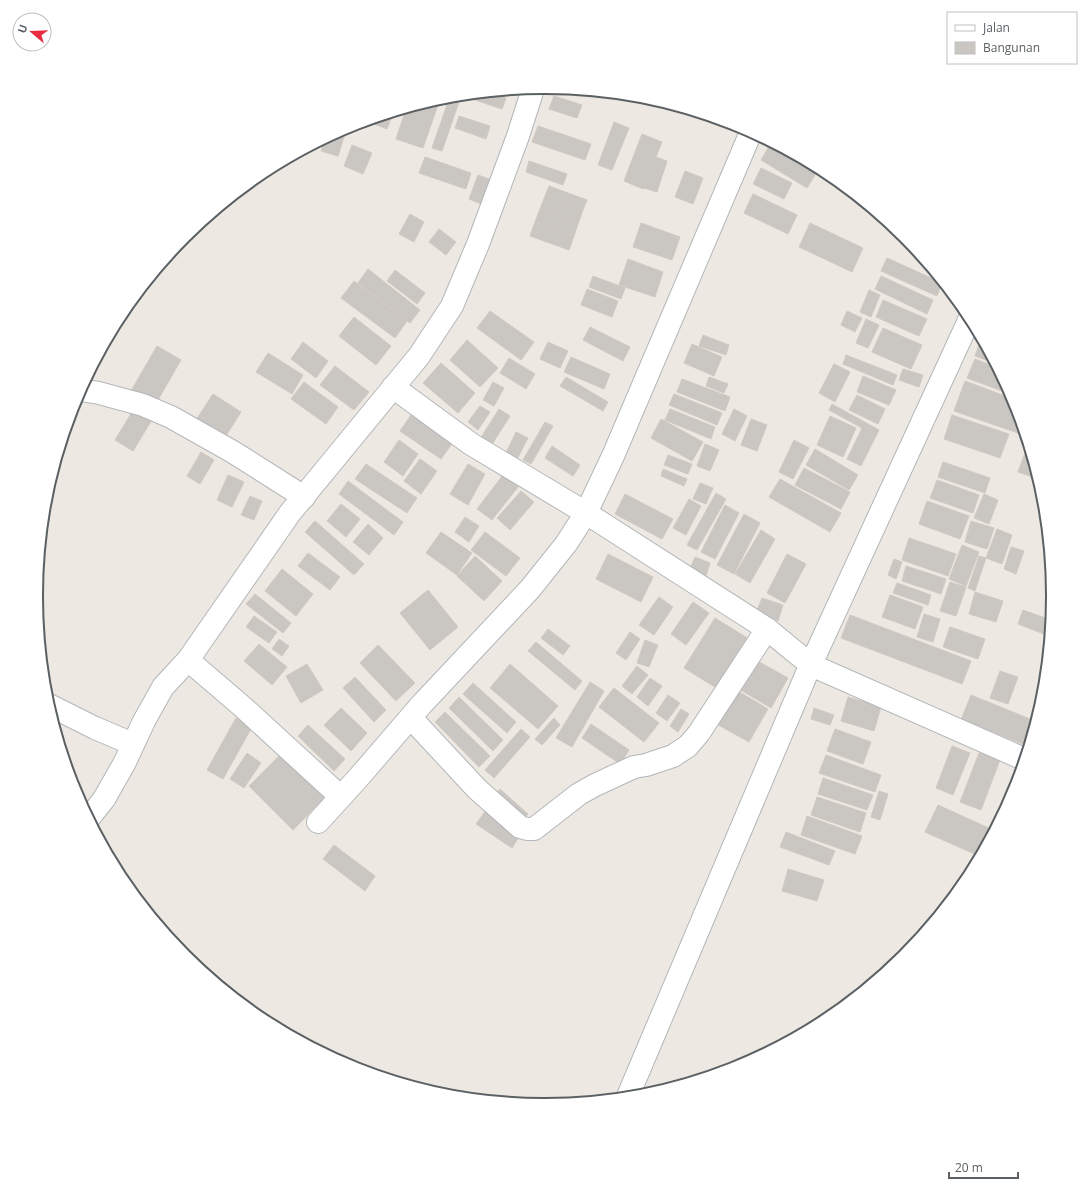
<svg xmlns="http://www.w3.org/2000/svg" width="1089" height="1192" viewBox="0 0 1089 1192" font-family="'Open Sans',sans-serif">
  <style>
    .building { fill: #cac6c1; stroke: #d2c9c0 }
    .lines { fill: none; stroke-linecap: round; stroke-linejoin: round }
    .minor-casing { stroke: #b3b6ba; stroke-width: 24 }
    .minor { stroke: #fff; stroke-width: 22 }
    .rim { fill: none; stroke: #5a6063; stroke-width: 2 }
  </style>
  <rect width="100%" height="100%" fill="#ede9e2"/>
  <g class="building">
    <path d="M492 93 506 98 502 109 463 96Z"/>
    <path d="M554 96 582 105 577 118 549 109Z"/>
    <path d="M440 99 423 148 396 139 406 109Z"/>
    <path d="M449 99 459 102 442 151 432 148Z"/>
    <path d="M663 103 735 125 732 131 662 104Z"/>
    <path d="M393 113 387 129 366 121Z"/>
    <path d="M459 116 490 126 486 139 455 128Z"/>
    <path d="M614 122 629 128 612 170 598 165Z"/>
    <path d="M538 126 591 144 585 160 532 142Z"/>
    <path d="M335 134 344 137 338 156 321 151 325 140Z"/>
    <path d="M642 134 662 142 656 157 667 161 657 192 644 188 643 189 624 181Z"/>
    <path d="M771 143 818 170 807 188 761 160Z"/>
    <path d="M352 145 372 153 363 174 344 166Z"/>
    <path d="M425 157 471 173 466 189 419 173Z"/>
    <path d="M529 161 567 174 563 185 526 172Z"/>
    <path d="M761 168 792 183 784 199 753 184Z"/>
    <path d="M685 171 703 178 693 204 675 197Z"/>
    <path d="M478 175 495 181 486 206 469 199Z"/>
    <path d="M549 186 587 200 583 210 545 196Z"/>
    <path d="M753 194 797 215 788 234 744 213Z"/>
    <path d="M545 196 583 210 578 224 540 209Z"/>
    <path d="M540 209 578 224 574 236 535 222Z"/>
    <path d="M410 214 424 222 414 242 399 234Z"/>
    <path d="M535 222 574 236 569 250 530 236Z"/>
    <path d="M641 223 680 237 672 260 633 247Z"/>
    <path d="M810 223 863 248 852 272 799 247Z"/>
    <path d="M439 229 456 242 446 255 429 242Z"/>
    <path d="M887 258 942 283 937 296 881 271Z"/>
    <path d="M628 259 663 272 655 297 619 285Z"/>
    <path d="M368 269 420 310 410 323 358 283Z"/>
    <path d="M395 270 425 293 417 304 387 281Z"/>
    <path d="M593 276 625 288 621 299 589 287Z"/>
    <path d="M881 276 933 300 927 314 875 289Z"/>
    <path d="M354 281 407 321 395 338 341 298Z"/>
    <path d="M587 289 618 301 612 317 581 305Z"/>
    <path d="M869 290 880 295 871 317 860 312Z"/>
    <path d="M883 300 927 319 919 336 876 317Z"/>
    <path d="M490 311 534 342 521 360 477 328Z"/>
    <path d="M847 311 862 318 855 332 841 325Z"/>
    <path d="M354 317 391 346 376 365 339 336Z"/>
    <path d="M866 319 879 325 868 348 856 343Z"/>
    <path d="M590 327 630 347 623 361 583 340Z"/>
    <path d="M883 328 922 345 911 369 872 352Z"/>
    <path d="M703 335 729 345 726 355 699 346Z"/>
    <path d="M467 340 498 368 480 387 450 360Z"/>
    <path d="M303 342 328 361 316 378 291 359Z"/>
    <path d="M548 342 568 351 560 368 540 359Z"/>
    <path d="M980 342H983L994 363 975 356Z"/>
    <path d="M692 344 722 357 714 376 684 363Z"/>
    <path d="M157 346 181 360 155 405 131 391Z"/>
    <path d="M268 353 303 375 292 394 256 372Z"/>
    <path d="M846 355 897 375 893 385 843 364Z"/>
    <path d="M571 357 610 374 604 389 564 372Z"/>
    <path d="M509 358 535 374 526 389 500 373Z"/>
    <path d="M975 359 996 367 1010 394 967 378Z"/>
    <path d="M441 363 475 393 458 413 423 383Z"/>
    <path d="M834 364 850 372 835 402 819 393Z"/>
    <path d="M335 366 369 392 354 410 320 385Z"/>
    <path d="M903 369 923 375 919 387 899 380Z"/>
    <path d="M863 376 896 390 889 405 857 392Z"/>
    <path d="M566 377 608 402 603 411 560 386Z"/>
    <path d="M709 377 728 384 724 393 706 386Z"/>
    <path d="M682 379 730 397 725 411 677 392Z"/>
    <path d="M965 381 1013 399 1023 430 1021 434 954 411Z"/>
    <path d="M304 382 338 407 326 424 291 399Z"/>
    <path d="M493 382 504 388 494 406 483 400Z"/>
    <path d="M213 394 241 412 224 439 196 420Z"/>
    <path d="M674 394 722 413 717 425 669 405Z"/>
    <path d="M857 395 885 409 878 424 849 410Z"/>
    <path d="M832 404 879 430 861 466 847 459 862 428 829 410Z"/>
    <path d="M480 406 490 412 478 430 468 422Z"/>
    <path d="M135 407 153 418 133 451 115 440Z"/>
    <path d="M499 409 510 416 491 446 480 439Z"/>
    <path d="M670 409 715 427 711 439 665 420Z"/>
    <path d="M734 409 747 416 735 441 722 434Z"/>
    <path d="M413 412 454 441 441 459 400 431Z"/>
    <path d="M952 415 1009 434 1000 458 944 439Z"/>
    <path d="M830 416 856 428 843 457 817 445Z"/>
    <path d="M661 419 703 442 692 461 651 438Z"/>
    <path d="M751 419 767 425 757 451 741 445Z"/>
    <path d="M545 422 553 426 531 464 523 460Z"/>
    <path d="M516 432 528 438 514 465 503 459Z"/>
    <path d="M399 440 418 454 403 476 384 462Z"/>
    <path d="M794 440 809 448 793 479 779 472Z"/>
    <path d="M705 444 719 450 710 471 697 466Z"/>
    <path d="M1028 445 1038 479 1018 472Z"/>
    <path d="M552 446 580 465 573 476 545 458Z"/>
    <path d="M815 449 858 475 849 490 806 465Z"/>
    <path d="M201 452 214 460 200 484 187 476Z"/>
    <path d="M668 455 692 464 688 474 664 465Z"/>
    <path d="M420 459 437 471 421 494 404 481Z"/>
    <path d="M943 462 990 478 985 493 938 477Z"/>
    <path d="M366 464 417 498 407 513 355 479Z"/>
    <path d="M468 464 485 474 468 505 450 494Z"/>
    <path d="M804 468 850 492 841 509 795 485Z"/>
    <path d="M663 469 687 479 684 486 661 476Z"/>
    <path d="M228 475 244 482 232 507 217 500Z"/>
    <path d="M503 475 518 487 492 520 477 509Z"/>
    <path d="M780 479 841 513 830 532 769 497Z"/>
    <path d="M937 480 979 495 973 513 930 498Z"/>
    <path d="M348 481 403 522 394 535 339 494Z"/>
    <path d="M700 483 713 488 706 504 693 499Z"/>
    <path d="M521 491 534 502 510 530 497 518Z"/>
    <path d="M716 493 726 499 697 550 687 545Z"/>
    <path d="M625 494 673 519 662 539 615 514Z"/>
    <path d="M984 494 998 500 989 524 974 518Z"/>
    <path d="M250 496 262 501 254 520 241 515Z"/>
    <path d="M689 499 701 506 686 535 673 528Z"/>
    <path d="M927 501 969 516 960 539 919 524Z"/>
    <path d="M341 504 360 519 346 537 327 521Z"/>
    <path d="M725 505 739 513 715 559 701 552Z"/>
    <path d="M744 514 760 523 734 574 717 565Z"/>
    <path d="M465 517 479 526 469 542 455 532Z"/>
    <path d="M315 521 364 564 354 575 305 532Z"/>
    <path d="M971 521 994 528 987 549 965 542Z"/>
    <path d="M368 524 383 538 369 555 353 542Z"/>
    <path d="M997 529 1012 535 1002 564 986 558Z"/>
    <path d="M761 530 775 539 750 583 735 574Z"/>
    <path d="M441 532 472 553 457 575 426 553Z"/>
    <path d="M485 532 520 558 506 576 471 550Z"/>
    <path d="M909 538 956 554 948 576 902 560Z"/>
    <path d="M962 545 979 552 966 586 949 579Z"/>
    <path d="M1011 547 1024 551 1016 574 1004 569Z"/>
    <path d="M308 553 340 577 330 590 298 566Z"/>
    <path d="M608 554 653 577 641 602 596 579Z"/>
    <path d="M787 554 806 564 785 603 767 593Z"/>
    <path d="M475 556 502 581 484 601 457 576Z"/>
    <path d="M979 556 986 558 975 591 968 588Z"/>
    <path d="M695 557 710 563 706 576 690 569Z"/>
    <path d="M894 559 902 562 896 579 888 575Z"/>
    <path d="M906 566 946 579 941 594 902 581Z"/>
    <path d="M282 569 313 594 296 616 265 591Z"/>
    <path d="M950 582 966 587 956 616 940 611Z"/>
    <path d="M897 583 931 595 928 605 893 593Z"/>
    <path d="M428 590 458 627 430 650 400 613Z"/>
    <path d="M975 592 1003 601 996 622 969 614Z"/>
    <path d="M255 594 291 623 283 633 246 604Z"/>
    <path d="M890 595 923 607 915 629 882 617Z"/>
    <path d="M659 597 673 607 654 635 639 625Z"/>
    <path d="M762 598 783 605 778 621 756 613Z"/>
    <path d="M693 602 709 613 686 645 671 634Z"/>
    <path d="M1023 610 1051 620 1049 636 1018 624Z"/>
    <path d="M924 614 940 619 933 642 917 637Z"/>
    <path d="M850 615 971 661 962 684 841 638Z"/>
    <path d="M254 616 277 632 269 643 246 627Z"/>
    <path d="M715 618 749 639 718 689 684 668Z"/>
    <path d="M950 627 985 639 978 659 943 647Z"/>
    <path d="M548 629 570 646 563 655 541 638Z"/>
    <path d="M630 632 640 639 626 660 616 653Z"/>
    <path d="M279 639 289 646 282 656 272 649Z"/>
    <path d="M645 640 658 645 649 667 637 663Z"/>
    <path d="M536 642 582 681 575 690 528 651Z"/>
    <path d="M259 644 287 667 272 685 244 661Z"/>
    <path d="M378 645 415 683 396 701 360 663Z"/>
    <path d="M756 660 788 678 771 708 739 689Z"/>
    <path d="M307 664 323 690 301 703 286 676Z"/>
    <path d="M510 664 558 706 538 729 490 688Z"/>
    <path d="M637 666 648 675 632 694 622 686Z"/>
    <path d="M1000 671 1018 677 1008 704 990 698Z"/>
    <path d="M355 677 386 710 374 722 343 688Z"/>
    <path d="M650 678 662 686 648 706 637 697Z"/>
    <path d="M590 682 604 691 572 747 556 738Z"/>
    <path d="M473 683 516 722 507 733 463 694Z"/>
    <path d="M1041 686 1044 687 1040 706 1034 703Z"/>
    <path d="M614 688 659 723 644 742 599 707Z"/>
    <path d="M733 688 768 709 749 742 713 722Z"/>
    <path d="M668 695 680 703 667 721 656 713Z"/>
    <path d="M971 695 1035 721 1028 746 961 720Z"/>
    <path d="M459 697 503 740 493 751 449 708Z"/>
    <path d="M848 697 881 707 874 731 841 721Z"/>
    <path d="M341 708 367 733 351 751 324 725Z"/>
    <path d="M814 708 834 715 830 725 811 719Z"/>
    <path d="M681 709 689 714 678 732 670 726Z"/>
    <path d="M445 712 490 756 479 767 435 722Z"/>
    <path d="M236 718 252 727 223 779 207 770Z"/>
    <path d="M554 718 560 725 542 745 535 739Z"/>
    <path d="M591 724 629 750 620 764 582 738Z"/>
    <path d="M308 725 345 759 334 771 298 736Z"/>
    <path d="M521 729 530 737 494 778 485 770Z"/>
    <path d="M835 729 871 742 863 764 827 751Z"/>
    <path d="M952 746 970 753 953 795 936 788Z"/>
    <path d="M247 753 261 763 244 788 230 779Z"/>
    <path d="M979 753 1000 760 981 810 960 802Z"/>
    <path d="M281 754 324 798 293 830 249 786Z"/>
    <path d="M826 755 881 775 875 792 819 773Z"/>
    <path d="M823 778 873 795 867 810 818 794Z"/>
    <path d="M500 789 528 814 519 824 491 799Z"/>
    <path d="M879 791 888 794 880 820 871 817Z"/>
    <path d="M817 797 866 813 860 832 811 815Z"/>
    <path d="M938 805 993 830 979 856 925 832Z"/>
    <path d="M489 806 523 830 512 848 476 824Z"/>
    <path d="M807 816 862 836 855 854 801 835Z"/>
    <path d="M786 832 835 851 829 865 780 847Z"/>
    <path d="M334 845 375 876 365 891 323 859Z"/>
    <path d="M788 869 824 880 817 901 782 891Z"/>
  </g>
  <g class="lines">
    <defs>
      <g id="minor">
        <path d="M393 387 471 444 586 513 767 629"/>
        <path d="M81 390 99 393 143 405 171 417 233 452 304 497"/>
        <path d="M49 705 95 728 133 744"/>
        <path d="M411 718 477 789 520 827 527 829H534L579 794 595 785 634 767 646 765 673 756 688 746 699 733 767 629 811 665 1024 759"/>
        <path d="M341 797 244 708 188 660 290 513 419 356 452 306 478 244 518 136 533 89"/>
        <path d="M89 818 104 799 125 762 144 721 163 687 188 660"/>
        <path d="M318 822 359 777 422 704 530 589 566 544 586 513 613 456 751 132"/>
        <path d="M628 1096 807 673 970 318"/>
      </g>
    </defs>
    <use href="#minor" class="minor-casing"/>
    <use href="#minor" class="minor"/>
  </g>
  <path d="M0 0H1089V1192H0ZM544 94H545A501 501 0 0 1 1046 595V597A501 501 0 0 1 545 1098H544A501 501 0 0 1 43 597V595A501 501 0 0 1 544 94Z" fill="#fff" fill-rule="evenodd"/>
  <path class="rim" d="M544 94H545A501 501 0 0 1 1046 595V597A501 501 0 0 1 545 1098H544A501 501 0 0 1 43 597V595A501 501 0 0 1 544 94Z"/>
  <rect x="947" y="12" width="130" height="52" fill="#ffffff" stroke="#bdbfc1"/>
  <rect x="955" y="25" width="20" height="6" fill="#ffffff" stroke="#bdbfc1"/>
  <text x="983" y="32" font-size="12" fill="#5a6063">Jalan</text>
  <rect x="955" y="42" width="20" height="12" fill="#cac6c1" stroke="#bdbfc1"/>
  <text x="983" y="52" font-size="12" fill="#5a6063">Bangunan</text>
  <g transform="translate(32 32) rotate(289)"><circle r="19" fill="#ffffff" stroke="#bdbfc1"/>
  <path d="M0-3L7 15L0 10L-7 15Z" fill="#e82d41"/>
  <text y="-6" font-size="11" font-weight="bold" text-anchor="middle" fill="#5a6063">U</text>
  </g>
  <path d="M949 1172v6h69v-6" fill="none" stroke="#5a6063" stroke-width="2"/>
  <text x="955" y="1172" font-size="12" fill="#5a6063" stroke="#ffffff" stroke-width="3" paint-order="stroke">20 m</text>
</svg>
